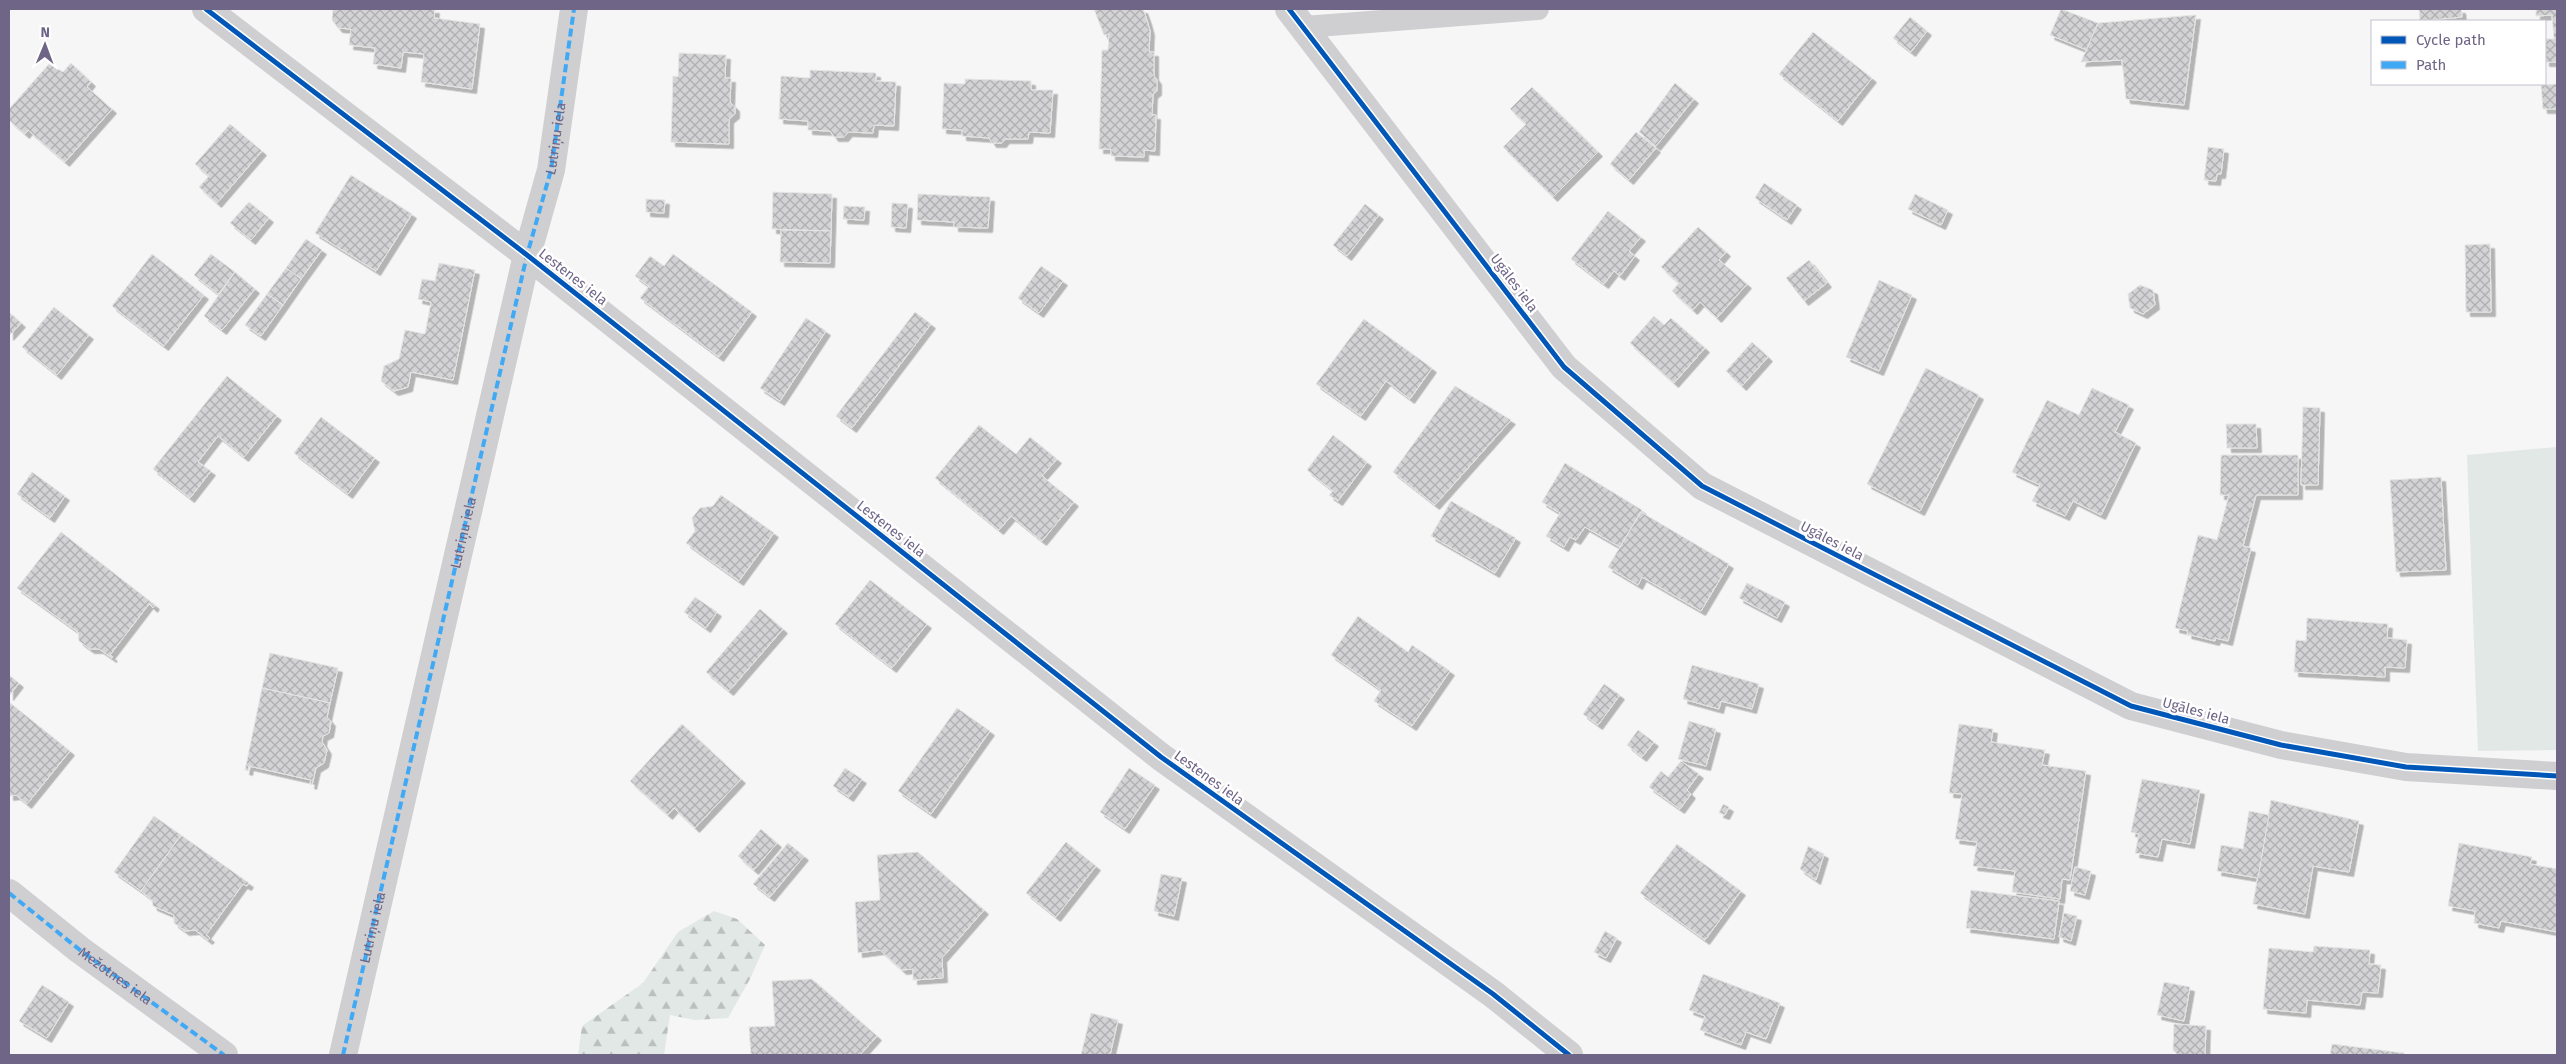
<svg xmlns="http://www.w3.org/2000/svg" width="2566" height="1064" viewBox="0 0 2566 1064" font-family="'Fira Sans',sans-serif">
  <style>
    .grass { fill: #e2e8e5 }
    .forest { fill: url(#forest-firs) }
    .building { fill: url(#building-cross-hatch); stroke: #e4e6e4; filter: url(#shadow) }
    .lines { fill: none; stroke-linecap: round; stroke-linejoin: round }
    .service { stroke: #cfced0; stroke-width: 22 }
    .minor { stroke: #cfced0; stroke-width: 28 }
    .quiet { stroke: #3fa9f5; stroke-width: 4; stroke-dasharray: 8 4; stroke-linecap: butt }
    .cycleway-casing { stroke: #fff; stroke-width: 8 }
    .cycleway { stroke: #0057b8; stroke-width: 5 }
    .labels { text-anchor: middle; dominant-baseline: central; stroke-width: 5; stroke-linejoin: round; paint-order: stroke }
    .street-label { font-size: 14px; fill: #6f6587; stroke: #fff }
  </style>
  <defs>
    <pattern id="forest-firs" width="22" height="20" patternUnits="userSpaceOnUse" patternTransform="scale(1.25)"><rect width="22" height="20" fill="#e2e8e5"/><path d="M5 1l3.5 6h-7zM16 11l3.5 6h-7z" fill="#bbc0bf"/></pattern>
    <pattern id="building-cross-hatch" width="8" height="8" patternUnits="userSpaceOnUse" patternTransform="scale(1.25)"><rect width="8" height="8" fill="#d3d3d5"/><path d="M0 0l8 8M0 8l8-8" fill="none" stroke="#afafb2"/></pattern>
    <filter id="shadow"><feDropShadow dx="4.5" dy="4.5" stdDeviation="0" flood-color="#0004"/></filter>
  </defs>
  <rect width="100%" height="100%" fill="#f5f6f5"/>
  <path class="grass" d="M2557 447V750L2478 751 2467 455Z"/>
  <path class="forest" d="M714 911 737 919 765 945 750 979 728 1018 695 1020 670 1015 664 1055H578L582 1026 643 983 678 932Z"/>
  <g class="building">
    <path d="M333 9H435L434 18 480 24 472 89 421 82 424 54 403 52 401 68 373 64 375 48 349 45 351 29 338 28 332 20Z"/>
    <path d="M1094 9H1143L1147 20 1150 31 1149 52H1154V76L1157 80V91L1153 94 1152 115H1156L1155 151 1144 150V157L1111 156V149H1099L1102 50H1108L1109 34 1104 35Z"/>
    <path d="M2061 9 2098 23 2087 50 2050 35Z"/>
    <path d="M2419 9H2461L2462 17 2420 21Z"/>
    <path d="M2536 9H2557V62H2545V39H2554L2552 15 2536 16Z"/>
    <path d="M2196 15 2184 105 2126 99 2122 60 2081 62 2098 23Z"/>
    <path d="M1910 17 1927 31 1911 52 1893 38Z"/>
    <path d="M1813 32 1872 78 1838 121 1779 74Z"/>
    <path d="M679 53 726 55 725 78H731L730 102 735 107V114L729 119V144L671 142 673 76 678 77Z"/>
    <path d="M71 63 91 82 87 87 112 109 65 162 28 130 25 134 9 120V109L49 64 63 72Z"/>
    <path d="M810 70 876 73V81L896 82 894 126 874 125 873 133 848 132 844 137H834L830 131 808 130V121L779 119 781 76 810 78Z"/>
    <path d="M965 79 1031 81V90H1053L1050 133 1029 132 1028 139H1005L1002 143H992L989 138 962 136V130L942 129 944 83 965 84Z"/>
    <path d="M1675 83 1694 99 1656 146 1639 132Z"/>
    <path d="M2557 84V109H2543L2541 85Z"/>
    <path d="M1532 87 1598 152 1553 197 1503 147 1526 124 1510 109Z"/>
    <path d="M230 124 262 151 217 203 199 187 209 176 195 164Z"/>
    <path d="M1636 132 1656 148 1629 180 1610 164Z"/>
    <path d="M2208 147 2224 149 2221 174H2217L2216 181 2204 180Z"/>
    <path d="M351 175 412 214 376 271 315 233Z"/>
    <path d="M1764 183 1797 205 1787 220 1755 198Z"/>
    <path d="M773 192 832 194 831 231 772 229Z"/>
    <path d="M918 194 990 197 988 228 954 227V222L917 220Z"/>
    <path d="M1915 194 1948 210 1941 225 1908 209Z"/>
    <path d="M646 199 665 200 664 213 646 212Z"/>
    <path d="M249 202 269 218 251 240 230 223Z"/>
    <path d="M892 203 908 204 906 228 891 227Z"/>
    <path d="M1365 204 1379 215 1347 256 1333 245Z"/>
    <path d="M844 206 865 207 864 220 843 219Z"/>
    <path d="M1608 211 1641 237 1629 251 1635 256 1620 276 1614 271 1604 284 1571 259Z"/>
    <path d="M1698 227 1726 252 1719 260 1747 284 1717 318 1700 302 1693 310 1672 291 1679 283 1661 267Z"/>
    <path d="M781 230 831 231 830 263 780 262Z"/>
    <path d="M306 239 322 250 301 279 286 268Z"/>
    <path d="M2490 244 2491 312H2466L2465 245Z"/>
    <path d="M152 254 204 295 164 346 112 306Z"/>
    <path d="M211 254 235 272 218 294 194 275Z"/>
    <path d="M673 254 752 312 719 357 640 298 649 286 635 276 650 256 664 266Z"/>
    <path d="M1809 260 1827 283 1804 301 1786 278Z"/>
    <path d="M439 263 475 270 453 380 411 372 408 387 394 391 381 381 384 366 399 359 405 330 425 334 431 302 418 299 422 279 435 281Z"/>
    <path d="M1041 266 1063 281 1039 313 1018 298Z"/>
    <path d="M286 268 301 279 283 305 267 294Z"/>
    <path d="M235 272 255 289 222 330 204 316Z"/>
    <path d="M1879 280 1912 295 1879 371 1846 357Z"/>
    <path d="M2140 285 2153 290 2155 305 2143 314 2130 308 2128 294Z"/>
    <path d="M267 294 283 305 261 336 245 325Z"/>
    <path d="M54 307 89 335 57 375 22 347Z"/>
    <path d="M9 312 21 323 9 336Z"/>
    <path d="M915 312 931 324 852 428 836 416Z"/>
    <path d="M1654 316 1664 325 1671 318 1705 348 1674 383 1630 343Z"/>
    <path d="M806 318 826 331 780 401 760 388Z"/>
    <path d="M1364 319 1432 368 1410 399 1386 381 1361 416 1316 384Z"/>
    <path d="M1752 342 1768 357 1742 386 1726 371Z"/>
    <path d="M1926 368 1979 395 1920 511 1867 484Z"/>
    <path d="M227 376 277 416 244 457 218 436 198 462 211 471 190 498 153 469Z"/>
    <path d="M1455 386 1511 420 1435 505 1393 472Z"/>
    <path d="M2092 388 2129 405 2115 432 2136 443 2101 515 2073 501 2065 516 2032 501 2040 485 2012 472 2047 400 2079 415Z"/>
    <path d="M2303 407 2320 408 2318 485H2301Z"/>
    <path d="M321 417 375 458 348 494 294 453Z"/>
    <path d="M2226 424H2256L2257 448H2227Z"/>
    <path d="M979 425 1016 454 1030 437 1057 459 1042 476 1074 502 1042 541 1011 516 999 530 935 478Z"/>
    <path d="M1333 435 1367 462 1338 501 1329 495 1333 491 1307 470Z"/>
    <path d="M2221 455H2298V495H2256L2243 546 2251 548 2228 641 2216 638 2215 641 2187 634 2188 631 2175 628 2198 535 2217 540 2229 495H2220Z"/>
    <path d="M1565 463 1642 510 1620 547 1585 527 1576 540 1570 537 1564 547 1546 536 1560 513 1542 502Z"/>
    <path d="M32 472 65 496 50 518 17 494Z"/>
    <path d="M2441 477 2446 570 2396 572 2390 480Z"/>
    <path d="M721 495 774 533 739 581 686 543 695 531 692 518 700 508 713 506Z"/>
    <path d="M1451 501 1516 538 1495 573 1431 536Z"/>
    <path d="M1641 512 1729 564 1701 611 1642 577 1638 585 1608 567Z"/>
    <path d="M61 532 155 605 153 608 149 604 110 655 113 657 112 658 99 649H90L79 641 78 632 17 588Z"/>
    <path d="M870 580 927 624 892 668 835 624Z"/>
    <path d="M1747 583 1785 602 1777 618 1739 598Z"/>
    <path d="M695 597 717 612 706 628 684 612Z"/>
    <path d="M760 609 783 629 729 691 706 672Z"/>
    <path d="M1358 616 1408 652 1412 645 1450 671 1412 726 1374 701 1381 690 1331 655Z"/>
    <path d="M2307 618 2388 624 2387 638 2407 640 2405 668 2385 667V677L2294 672 2296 640 2306 641Z"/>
    <path d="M270 653 338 668 330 703 262 688Z"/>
    <path d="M1692 665 1759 684 1752 709 1721 701 1719 709 1683 699Z"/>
    <path d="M9 675 19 683 9 696Z"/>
    <path d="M1604 684 1620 695 1598 725 1583 714Z"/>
    <path d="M262 688 330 703 327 717 331 722 329 733 323 736 322 742 327 750 324 763 316 768 312 785 310 784 311 780 249 766 248 771 245 770Z"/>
    <path d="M9 702 70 751 27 804 16 795 9 796Z"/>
    <path d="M957 708 990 731 931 814 898 791Z"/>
    <path d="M1689 721 1716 729 1706 766 1678 759Z"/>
    <path d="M682 724 741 779 695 828 674 808 668 815 630 781Z"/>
    <path d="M1959 724 1993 729 1991 742 2045 750 2042 765 2086 771 2070 880 2062 879 2060 899 2012 892 2015 871 1973 866 1977 842 1955 839 1962 794 1949 793Z"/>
    <path d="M1638 730 1654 742 1642 757 1627 745Z"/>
    <path d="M1681 761 1699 774 1687 790 1691 794 1680 809 1649 787 1661 771 1668 777Z"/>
    <path d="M845 768 862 779 849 797 833 786Z"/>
    <path d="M1129 768 1155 785 1125 829 1100 812Z"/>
    <path d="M2142 779 2200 790 2190 844 2162 839 2158 857 2135 853 2139 834 2131 832Z"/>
    <path d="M2271 800 2359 821 2349 872 2313 866 2305 914 2253 904Z"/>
    <path d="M1723 804 1729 807 1725 815 1719 813Z"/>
    <path d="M2249 811 2269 815 2258 878 2217 871 2221 845 2243 849Z"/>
    <path d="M154 816 181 835 141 891 114 872Z"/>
    <path d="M761 829 777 843 754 870 738 856Z"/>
    <path d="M181 835 249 883 247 886 243 884 206 935 210 938 208 940 195 930 185 931 174 923V915L153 906 152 900 141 891Z"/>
    <path d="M1066 842 1096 866 1056 917 1026 893Z"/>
    <path d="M788 843 804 856 770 897 753 884Z"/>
    <path d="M2459 843 2532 857 2530 864 2557 869V932L2501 921 2499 928 2474 923 2475 911 2448 906Z"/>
    <path d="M1677 844 1741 891 1705 940 1640 893Z"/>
    <path d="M1808 846 1824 854 1816 880 1800 869Z"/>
    <path d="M918 852 984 910 942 958 943 978 913 980V969L902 970 880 950 858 953 855 902 880 900 877 855Z"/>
    <path d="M2075 867 2091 871 2085 895 2070 891Z"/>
    <path d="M1161 874 1182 878 1174 916 1154 911Z"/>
    <path d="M1971 890 2059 901 2054 939 1966 928Z"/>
    <path d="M2064 913 2077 916 2071 941 2059 937Z"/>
    <path d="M1605 931 1617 938 1606 958 1594 952Z"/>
    <path d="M2314 946 2370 950 2369 964 2381 965 2378 993 2362 992 2360 1005 2307 1000 2306 1013 2263 1009 2269 948 2313 952Z"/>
    <path d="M1703 974 1780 1003 1766 1039 1746 1032 1741 1045 1700 1030 1705 1016 1689 1010Z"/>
    <path d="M812 979 877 1036 860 1055H751L749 1027 775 1026 772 981Z"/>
    <path d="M2164 982 2190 987 2184 1021 2157 1015Z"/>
    <path d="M42 985 69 1002 47 1038 19 1021Z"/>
    <path d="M1091 1013 1118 1020 1110 1055H1081Z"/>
    <path d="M2174 1024 2206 1026 2205 1055H2178L2173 1050Z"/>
    <path d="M2332 1044 2404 1053V1055H2330Z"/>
  </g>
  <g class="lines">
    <path class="service" d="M1304 27 1538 9"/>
    <g class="minor">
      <path d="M206 9 527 255 1161 757 1493 994 1569 1055"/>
      <path d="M1289 9 1564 367 1702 486 2131 706 2281 745 2406 767 2557 776"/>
      <path id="s1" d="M9 893 80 950 224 1055"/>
      <path id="s2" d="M343 1055 527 255 551 170 574 9"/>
    </g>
    <g class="quiet">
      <path d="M9 893 80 950 224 1055"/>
      <path d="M343 1055 527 255 551 170 574 9"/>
    </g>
    <defs>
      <g id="cycleway">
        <path d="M206 9 527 255 1161 757 1493 994 1569 1055"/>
        <path d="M1289 9 1564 367 1702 486 2131 706 2281 745 2406 767 2557 776"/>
      </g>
    </defs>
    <use href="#cycleway" class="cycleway-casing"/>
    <use href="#cycleway" class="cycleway"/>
  </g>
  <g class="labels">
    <g class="street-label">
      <text stroke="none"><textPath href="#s2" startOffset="941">Lutriņu iela</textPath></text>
      <text transform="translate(573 277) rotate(38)">Lestenes iela</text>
      <text transform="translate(1514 283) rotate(53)">Ugāles iela</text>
      <text transform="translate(891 529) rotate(38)">Lestenes iela</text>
      <text stroke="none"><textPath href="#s2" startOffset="536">Lutriņu iela</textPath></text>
      <text transform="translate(1832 541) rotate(27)">Ugāles iela</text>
      <text transform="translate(2196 711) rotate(15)">Ugāles iela</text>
      <text transform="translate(1209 778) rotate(36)">Lestenes iela</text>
      <text stroke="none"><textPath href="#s2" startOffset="131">Lutriņu iela</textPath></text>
      <text stroke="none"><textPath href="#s1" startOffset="135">Mežotnes iela</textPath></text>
    </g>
  </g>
  <rect width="2566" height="1064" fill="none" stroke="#6f6587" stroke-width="20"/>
  <rect x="2371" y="20" width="175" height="65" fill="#ffffff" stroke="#c5c1cf"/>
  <rect x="2381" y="36" width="25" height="8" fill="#0057b8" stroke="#c5c1cf"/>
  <text x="2416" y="45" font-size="15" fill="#6f6587">Cycle path</text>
  <rect x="2381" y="61" width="25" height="8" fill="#3fa9f5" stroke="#c5c1cf"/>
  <text x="2416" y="70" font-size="15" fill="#6f6587">Path</text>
  <g transform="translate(45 45) rotate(1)" stroke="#ffffff" stroke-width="4" paint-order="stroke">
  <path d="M0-4L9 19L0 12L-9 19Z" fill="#6f6587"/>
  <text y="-8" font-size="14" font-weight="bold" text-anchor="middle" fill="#6f6587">N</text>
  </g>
</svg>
